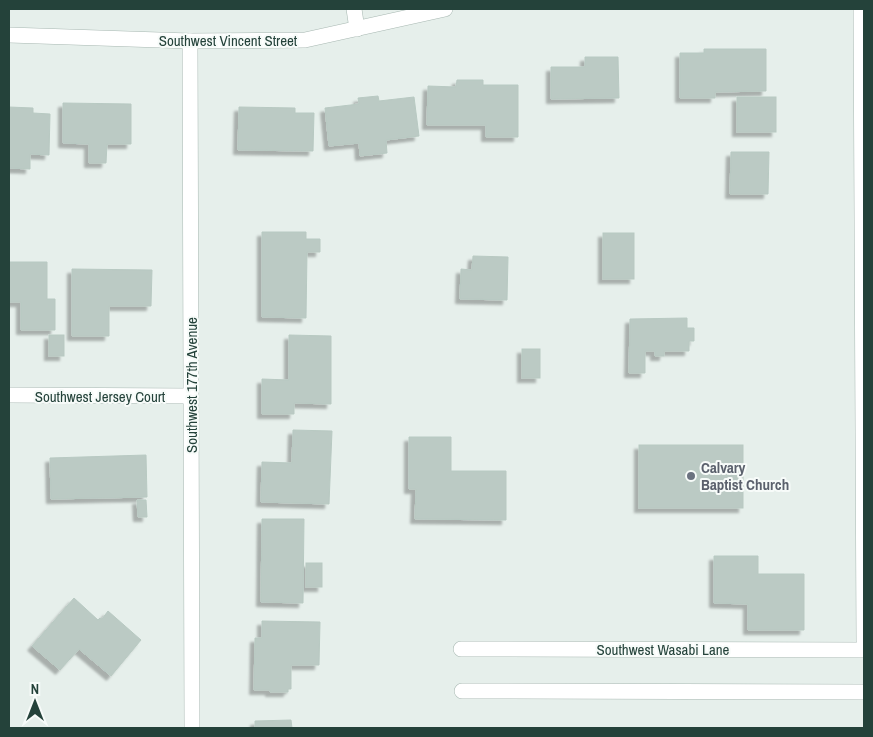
<svg xmlns="http://www.w3.org/2000/svg" width="873" height="737" viewBox="0 0 873 737" font-family="'Archivo Narrow',sans-serif">
  <style>
    .building { fill: #bbcac4; stroke: #b8c9c2; filter: url(#shadow) }
    .lines { fill: none; stroke-linecap: round; stroke-linejoin: round }
    .minor-casing { stroke: #a8b8b2; stroke-width: 16 }
    .minor { stroke: #fff; stroke-width: 15 }
    .worship-dot { fill: #6b7280; stroke: #f7fbf9; stroke-width: 2 }
    .labels { text-anchor: middle; dominant-baseline: central; stroke-width: 4; stroke-linejoin: round; paint-order: stroke }
    .street-label { font-size: 15px; fill: #24423a; stroke: #f7fbf9 }
    .worship-label { font-size: 15px; font-weight: bold; fill: #5b616d; stroke: #f7fbf9; text-anchor: start }
  </style>
  <defs>
    <filter id="shadow"><feDropShadow dx="-4.5" dy="4.5" stdDeviation="1" flood-color="#0004"/></filter>
  </defs>
  <rect width="100%" height="100%" fill="#e6efeb"/>
  <g class="building">
    <path d="M704 49H766V91L715 92V98H680V53H704Z"/>
    <path d="M585 57H618L619 98 551 99V67H585Z"/>
    <path d="M457 80H483V85H518V137H486V125H427L428 86 456 87Z"/>
    <path d="M378 96 379 101 414 97 419 136 386 140 387 153 360 156 359 143 329 146 325 108 359 104 358 98Z"/>
    <rect x="737" y="97" width="39" height="35"/>
    <path d="M63 103 131 104V144H107L106 163H89V144L63 143Z"/>
    <path d="M9 107 33 108V113L50 114 49 155 30 154V169L9 168Z"/>
    <path d="M239 107 295 108V113H314L313 151 238 150Z"/>
    <path d="M731 152H769L768 194H730Z"/>
    <path d="M262 232H306V239H320V252H307L306 318 262 317Z"/>
    <rect x="603" y="233" width="31" height="46"/>
    <path d="M473 256 508 257 507 300 460 299 461 269 472 270Z"/>
    <path d="M9 262H47V299H55V330H21V302H9Z"/>
    <path d="M72 269 152 270 151 306H109V336H72Z"/>
    <path d="M687 318V328H694V341H689V351H664V356H655V351H645V373H629L630 319Z"/>
    <rect x="49" y="335" width="15" height="21"/>
    <path d="M289 335 331 336V404L294 403V414H262V379L289 380Z"/>
    <rect x="522" y="349" width="18" height="29"/>
    <path d="M293 430 332 431 329 504 261 502 262 462 292 463Z"/>
    <path d="M409 437H451V471H506V520L415 519 416 489H409Z"/>
    <rect x="639" y="445" width="104" height="63"/>
    <path d="M146 455 147 497 51 499 50 458Z"/>
    <path d="M137 500H146L147 517H138Z"/>
    <path d="M262 519H304L303 603 261 602Z"/>
    <path d="M714 556H758V574H804V630H748V604L714 603Z"/>
    <rect x="306" y="563" width="16" height="24"/>
    <path d="M74 598 98 620 100 618 102 619 108 611 141 640 111 676 79 649 60 670 32 646Z"/>
    <path d="M262 621 320 622 319 665H291V689H288V692H270V690H254L255 638H262Z"/>
    <path d="M291 720 292 728H255V721Z"/>
  </g>
  <g class="lines">
    <defs>
      <g id="minor">
        <path d="M354 9 357 29"/>
        <path d="M861 9 864 641"/>
        <path d="M9 35 190 41 305 40 445 9"/>
        <path d="M190 41 192 728"/>
        <path d="M9 395 191 396"/>
        <path d="M461 649 864 650"/>
        <path d="M462 691 864 692"/>
      </g>
    </defs>
    <use href="#minor" class="minor-casing"/>
    <use href="#minor" class="minor"/>
  </g>
  <circle class="worship-dot" cx="691" cy="476" r="5"/>
  <g class="labels">
    <g class="street-label">
      <text x="228" y="40">Southwest Vincent Street</text>
      <text transform="translate(191 385) rotate(-90)">Southwest 177th Avenue</text>
      <text x="100" y="396">Southwest Jersey Court</text>
      <text x="663" y="649">Southwest Wasabi Lane</text>
    </g>
    <g class="worship-label">
      <text x="701" y="467">Calvary<tspan x="701" dy="17">Baptist Church</tspan></text>
    </g>
  </g>
  <rect width="873" height="737" fill="none" stroke="#24423a" stroke-width="20"/>
  <g transform="translate(35 702)" stroke="#f7fbf9" stroke-width="4" paint-order="stroke">
  <path d="M0-4L9 19L0 12L-9 19Z" fill="#24423a"/>
  <text y="-8" font-size="14" font-weight="bold" text-anchor="middle" fill="#24423a">N</text>
  </g>
</svg>
